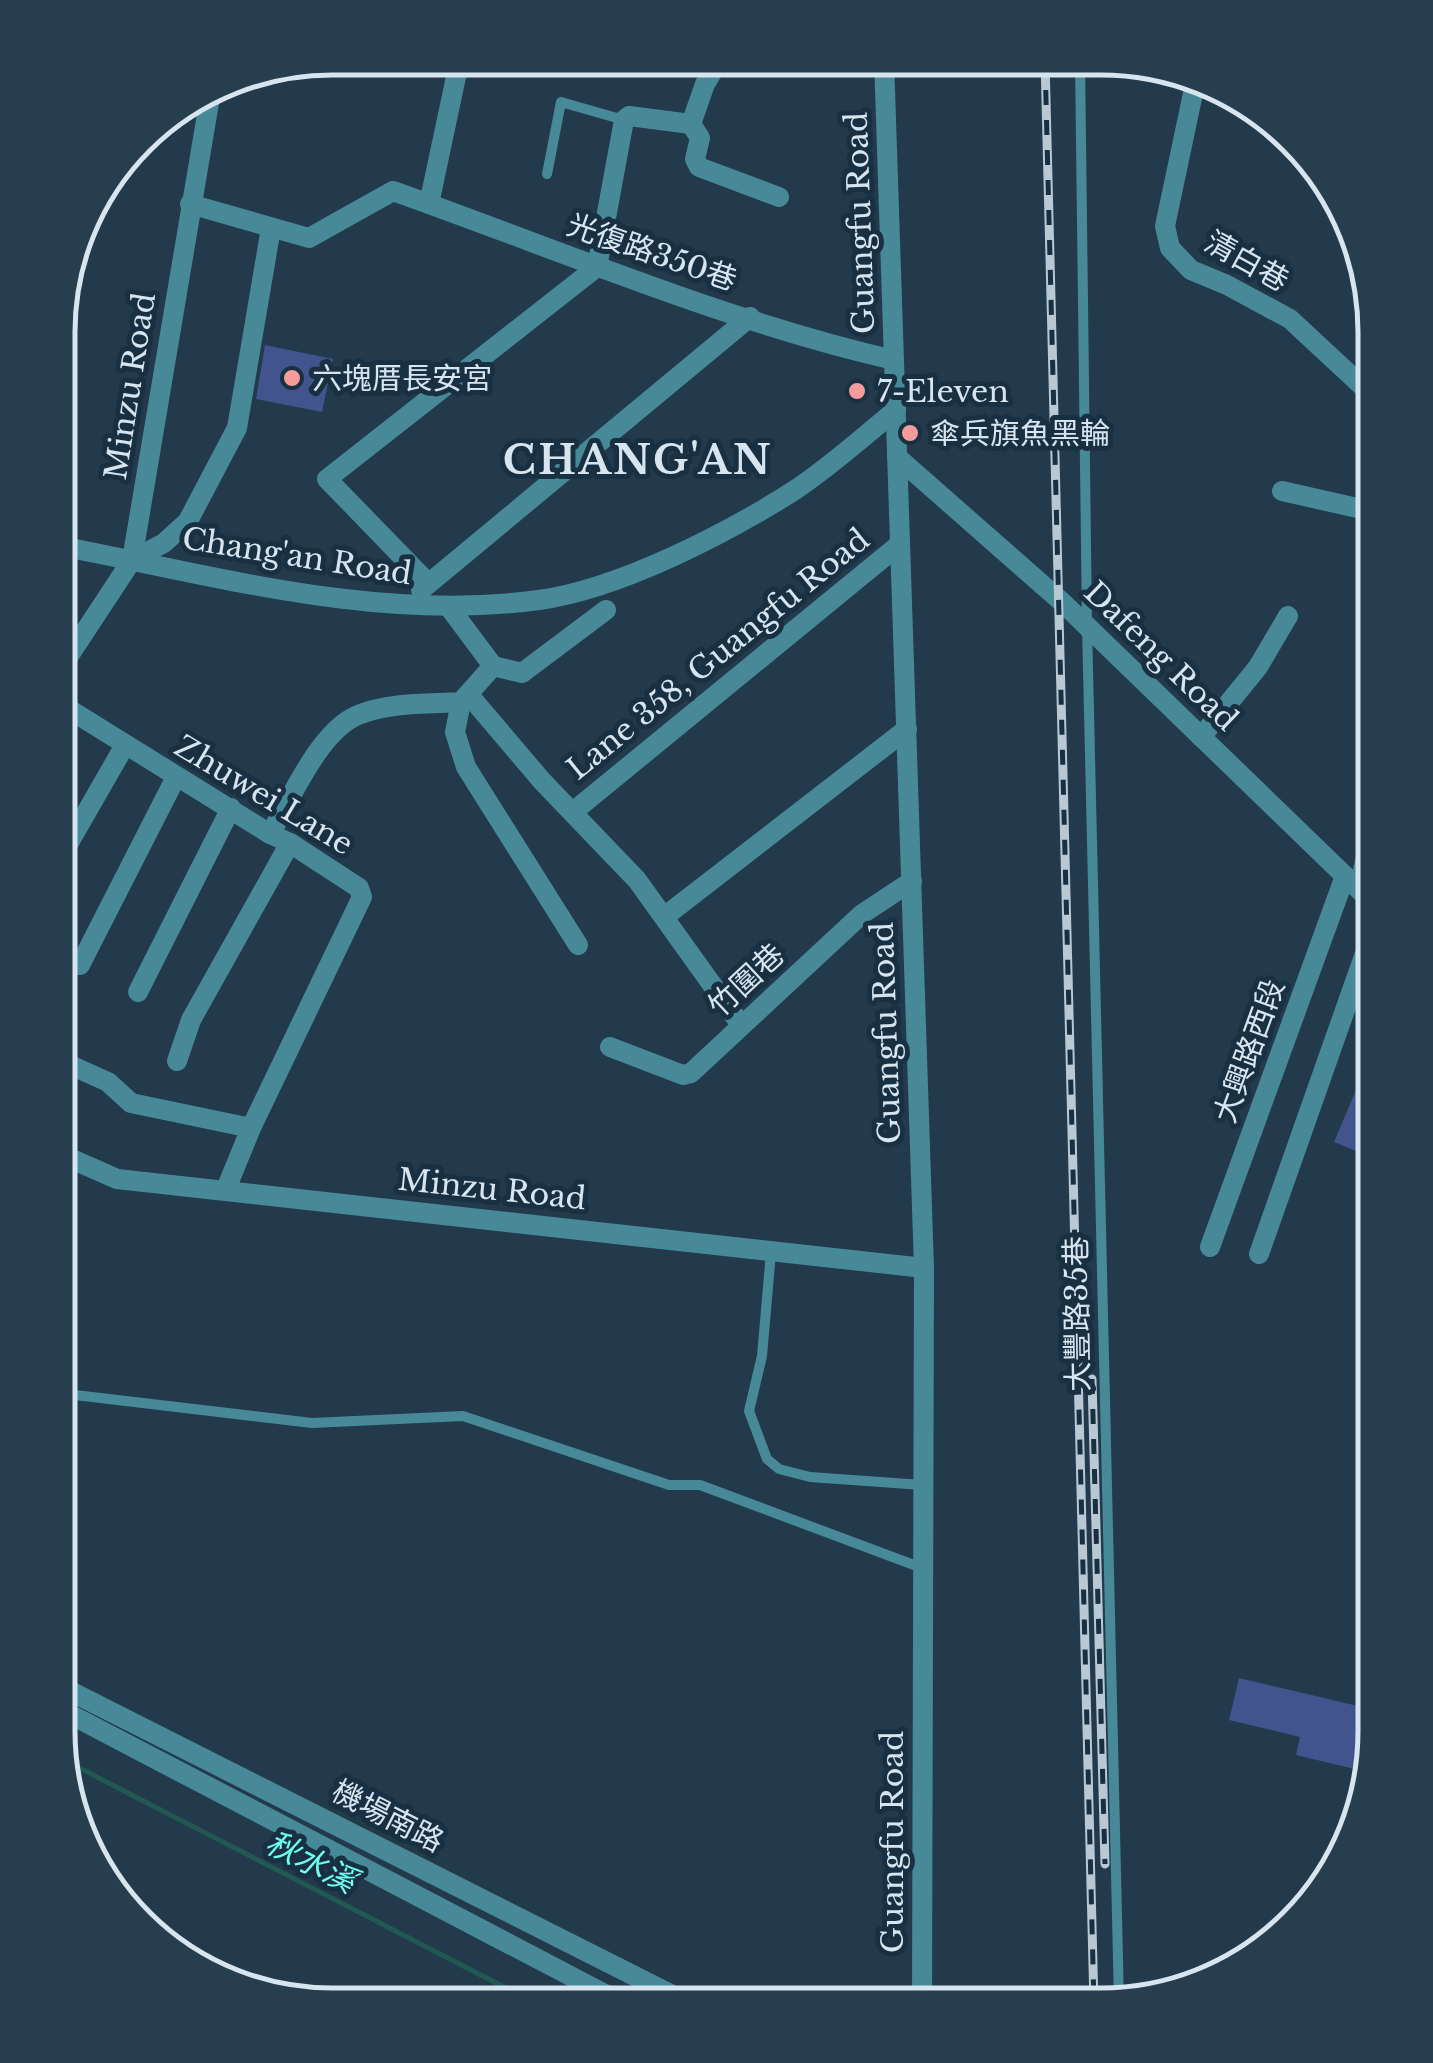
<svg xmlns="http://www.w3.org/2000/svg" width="1433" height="2063" viewBox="0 0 1433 2063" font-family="'Libre Baskerville','Noto Sans TC',serif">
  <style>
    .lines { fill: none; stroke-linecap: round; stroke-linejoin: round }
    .stream { stroke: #225853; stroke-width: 5 }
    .building { fill: #41548d }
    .service { stroke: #488998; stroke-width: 10 }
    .minor { stroke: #488998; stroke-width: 20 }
    .tertiary { stroke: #488998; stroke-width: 20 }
    .rail-casing { stroke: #b8c8d4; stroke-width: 9 }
    .rail { stroke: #183041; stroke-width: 5; stroke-dasharray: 15; stroke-linecap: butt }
    .poi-dot { fill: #f59b9c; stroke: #183041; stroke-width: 4 }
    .labels { text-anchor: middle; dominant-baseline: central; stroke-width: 10; stroke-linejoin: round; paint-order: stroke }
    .street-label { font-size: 30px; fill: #d7e5f0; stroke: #183041 }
    .poi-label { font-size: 30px; fill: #d7e5f0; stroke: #183041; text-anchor: start }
    .water-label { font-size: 32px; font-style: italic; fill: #6efff0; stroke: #183041 }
    .district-label { font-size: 40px; font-weight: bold; letter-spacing: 2.5px; fill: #d7e5f0; stroke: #183041 }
    .rim { fill: none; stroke: #d7e5f0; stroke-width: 5 }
  </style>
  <rect width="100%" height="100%" fill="#223a4b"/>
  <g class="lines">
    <path class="stream" d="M64 1760 537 2004"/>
  </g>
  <g class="building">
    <path d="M265 345 333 359 322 412 256 399Z"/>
    <path d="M1375 1045V1159L1334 1142Z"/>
    <path d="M1239 1678 1375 1710V1750L1367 1772 1296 1755 1300 1737 1229 1720Z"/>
  </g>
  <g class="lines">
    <g class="service">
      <path d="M1080 60 1087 626 1119 2002"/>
      <path d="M547 174 561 102 624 120"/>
      <path d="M771 1252 762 1356 749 1411 767 1459 779 1469 810 1477 923 1485"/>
      <path d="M58 1393 312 1423 463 1416 669 1485H700L922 1568"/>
    </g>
    <g class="minor">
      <path d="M884 59 924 1268 922 2005"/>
      <path d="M1195 84 1165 226 1170 248 1191 270 1227 285 1290 319 1375 398"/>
      <path d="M691 124 700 138 695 159 699 167 779 197"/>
      <path d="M691 124 705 84 720 59"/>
      <path d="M190 204 309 238 393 191C557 249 724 321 894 360"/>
      <path d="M429 204 460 58"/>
      <path d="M897 457 1062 602 1375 905"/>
      <path d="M1282 491 1375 512"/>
      <path d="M60 546C216 576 378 622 539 600 619 589 726 534 795 490 830 467 863 437 896 410"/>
      <path d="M132 560 164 543 188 521 237 428 271 228"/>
      <path d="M428 583 327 479 597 267 624 120 629 116 691 124"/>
      <path d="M421 590 750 317"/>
      <path d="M449 607 493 666"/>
      <path d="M59 671 132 560 211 91"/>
      <path d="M469 695 542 781 637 880 741 1025"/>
      <path d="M461 702 455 732 466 767 578 945"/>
      <path d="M59 703 270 834 290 843 359 888 362 897 251 1128 226 1189"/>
      <path d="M1201 737 1258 667 1288 616"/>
      <path d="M574 811 900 544"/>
      <path d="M270 834C291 799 319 731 358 715 390 702 428 704 461 702L493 666 522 673 606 610"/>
      <path d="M59 860 125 745"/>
      <path d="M1359 888 1375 817"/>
      <path d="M664 917 907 729"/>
      <path d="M59 953 80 965 176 777"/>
      <path d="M138 992 231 808"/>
      <path d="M610 1047 683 1075 691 1073 862 914 912 881"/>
      <path d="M59 1060 108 1082 131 1103 251 1128"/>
      <path d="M177 1061 191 1020 290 843"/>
      <path d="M58 1153 117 1179 924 1268"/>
      <path d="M1210 1247 1345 876"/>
      <path d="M1259 1254 1375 925"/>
    </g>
    <g class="tertiary">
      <path d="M58 1685 690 2004"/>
      <path d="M58 1708 624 2004"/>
    </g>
    <defs>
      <g id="rail">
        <path d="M1045 60 1094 2005"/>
        <path d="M1092 1379 1105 1864"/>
      </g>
    </defs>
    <use href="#rail" class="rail-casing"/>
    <use href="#rail" class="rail"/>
  </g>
  <g class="poi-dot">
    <circle cx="292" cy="378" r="10"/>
    <circle cx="857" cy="391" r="10"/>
    <circle cx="910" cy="433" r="10"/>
  </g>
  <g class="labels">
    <g class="street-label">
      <text transform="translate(860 223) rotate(-92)">Guangfu Road</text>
      <text transform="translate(652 252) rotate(19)">光復路350巷</text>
      <text transform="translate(1247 261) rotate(29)">清白巷</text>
      <text transform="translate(130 386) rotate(-81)">Minzu Road</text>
      <text transform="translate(297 556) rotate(9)">Chang'an Road</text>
      <text transform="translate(718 654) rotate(-39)">Lane 358, Guangfu Road</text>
      <text transform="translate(1161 656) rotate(44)">Dafeng Road</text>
      <text transform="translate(264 795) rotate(31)">Zhuwei Lane</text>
      <text transform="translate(746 980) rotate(-43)">竹圍巷</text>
      <text transform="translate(886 1033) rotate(-92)">Guangfu Road</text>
      <text transform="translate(1249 1051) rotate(-70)">大興路西段</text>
      <text transform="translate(492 1189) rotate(6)">Minzu Road</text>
      <text transform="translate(1077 1314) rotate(-91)">大豐路35巷</text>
      <text transform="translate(388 1816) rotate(27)">機場南路</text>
      <text transform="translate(892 1842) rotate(-90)">Guangfu Road</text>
    </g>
    <g class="poi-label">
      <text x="312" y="378">六塊厝長安宮</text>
      <text x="877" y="391">7-Eleven</text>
      <text x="930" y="433">傘兵旗魚黑輪</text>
    </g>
    <g class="water-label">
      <text transform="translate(311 1862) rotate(27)">秋水溪</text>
    </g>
    <g class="district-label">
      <text x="638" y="460">CHANG'AN</text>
    </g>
  </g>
  <path d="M0 0H1433V2063H0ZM332 75H1101A257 257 0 0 1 1358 332V1731A257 257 0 0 1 1101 1988H332A257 257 0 0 1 75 1731V332A257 257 0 0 1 332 75Z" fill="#273e4f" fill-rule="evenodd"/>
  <path class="rim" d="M332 75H1101A257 257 0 0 1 1358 332V1731A257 257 0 0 1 1101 1988H332A257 257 0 0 1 75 1731V332A257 257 0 0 1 332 75Z"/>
</svg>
